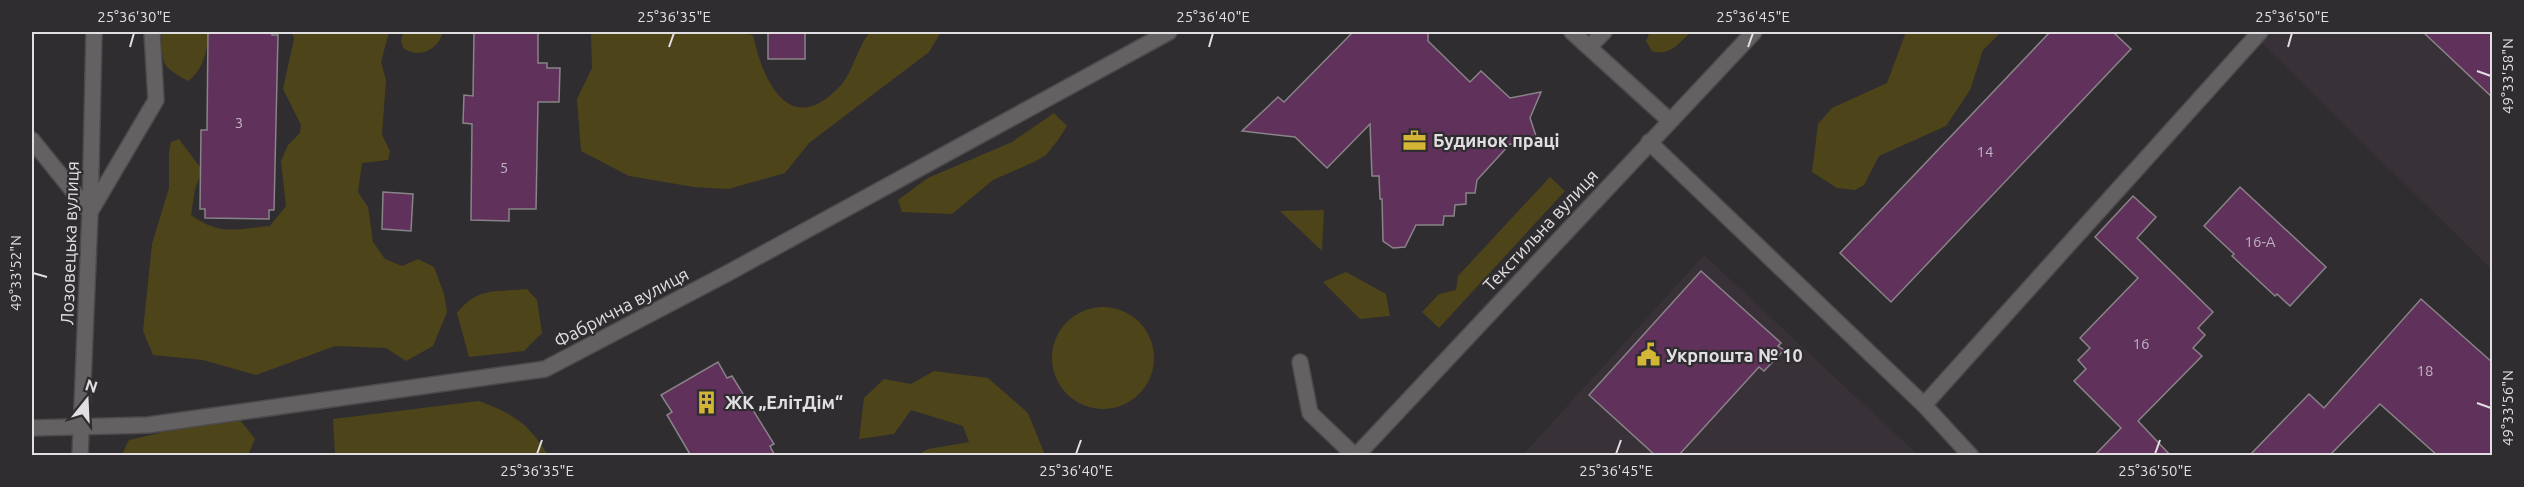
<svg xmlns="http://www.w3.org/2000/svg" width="2524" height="487" viewBox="0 0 2524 487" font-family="Ubuntu,sans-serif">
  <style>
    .built { fill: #393138 }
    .green { fill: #4e441a }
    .building { fill: #5f315b; stroke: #888487; stroke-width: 1.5 }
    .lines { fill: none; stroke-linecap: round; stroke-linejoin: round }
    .service-casing { stroke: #4c4a4c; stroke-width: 18 }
    .minor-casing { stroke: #4c4a4c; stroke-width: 18 }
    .tertiary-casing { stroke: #4c4a4c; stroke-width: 18 }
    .service { stroke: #646163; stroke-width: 15 }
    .minor { stroke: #646163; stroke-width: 15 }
    .tertiary { stroke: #646163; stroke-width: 15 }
    .ticks { fill: none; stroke: #e1dfe1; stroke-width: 2 }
    .labels { text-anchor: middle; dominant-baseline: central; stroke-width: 4.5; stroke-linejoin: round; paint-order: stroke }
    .number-label { font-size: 15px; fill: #c0b4c0 }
    .poi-label { font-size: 18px; font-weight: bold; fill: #e1dfe1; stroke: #2f2d2f; text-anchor: start }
    .street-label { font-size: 18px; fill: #e1dfe1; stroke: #2f2d2f }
    .neatline { fill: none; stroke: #e1dfe1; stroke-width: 2 }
    .ticks-label { font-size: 15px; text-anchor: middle; fill: #e1dfe1 }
  </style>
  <rect width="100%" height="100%" fill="#2f2d2f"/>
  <g class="built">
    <path d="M2250 32H2492V270L2270 51Z"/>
    <path d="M1704 255 1918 455 1522 456Z"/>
  </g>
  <g class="green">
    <path d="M161 32H208C208 49 203 71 188 81 158 64 164 65 161 32Z"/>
    <path d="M292 32H389L381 62 386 80 382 135 390 151 388 160 362 163 358 192 368 207 373 242 385 259 402 266 418 259 434 267 444 294 447 312 433 346 406 361 386 348 335 346 256 375 203 360 153 355 143 331 152 244 169 188V152L171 142 179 139 202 170 195 189 191 215C220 236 236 229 270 226L286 206 281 161 288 145 300 133 301 125 283 89 294 39Z"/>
    <path d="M403 32H443C438 50 420 59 403 48L401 40Z"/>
    <path d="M591 32H734L753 35C763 83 791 140 841 85 854 70 857 47 870 32H941L929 52 809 143 785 173 728 189 694 187 629 176 581 151 577 99 592 68Z"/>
    <path d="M1650 32H1691C1679 43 1669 57 1652 51L1646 41Z"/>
    <path d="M1906 32H2001L1983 50 1970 90 1946 126 1879 156 1864 185 1855 190 1837 188 1812 172 1818 124 1832 108 1887 83Z"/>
    <path d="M1054 113 1067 126 1058 140 1046 155 1034 162 993 180 952 214 902 212 898 200 928 178 1012 142Z"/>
    <path d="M1550 177 1565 191 1439 328 1422 312 1439 294 1456 290 1458 276Z"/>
    <path d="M1324 210 1322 251 1280 211Z"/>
    <path d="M1346 272 1386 294 1390 316 1360 319 1323 282Z"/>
    <path d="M527 289 537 300 542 333 524 351 469 357 457 313C477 287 496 292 527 289Z"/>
    <circle cx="1103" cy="358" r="51"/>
    <path d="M934 371 988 378 1028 413 1045 455H917L928 449 969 442 963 426 911 410 894 434 859 439 864 398 884 379 911 384Z"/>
    <path d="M479 401C514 414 528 423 548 455H335L333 419Z"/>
    <path d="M236 415 255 439 248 455 121 456 129 440 160 433 188 417Z"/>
  </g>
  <g class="building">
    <path d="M208 32H272V35H278L274 210H269V219L205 218V209H200L201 130H207Z"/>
    <path d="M474 32H538V63H547V68H560L559 102H538L536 209H509V221L471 220 472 124 463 123 464 95 473 96Z"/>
    <rect x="768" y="32" width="37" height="27"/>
    <path d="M1353 32H1428V41L1470 82 1481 71 1510 98 1541 92 1530 118 1539 145 1510 144 1477 180 1475 193H1466V204L1455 205 1454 216H1444L1443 225H1416L1405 247 1393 248 1383 241 1382 199H1380L1379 176H1372L1370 124 1327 168 1295 137 1242 131 1278 97 1284 102Z"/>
    <path d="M2050 32H2113L2131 49 1891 302 1840 253Z"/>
    <path d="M2423 32H2493V98Z"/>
    <path d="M2240 187 2326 267 2290 306 2277 294 2275 296 2232 256 2234 254 2204 226Z"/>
    <path d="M383 192 413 194 411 231 382 229Z"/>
    <path d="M2133 196 2156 217 2137 238 2213 312 2198 328 2205 335 2193 348 2202 356 2138 421 2171 456H2094L2121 428 2074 381 2086 369 2078 360 2090 348 2080 338 2138 278 2095 237Z"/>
    <path d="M1701 271 1781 343 1778 346 1784 350 1764 371 1759 367 1678 456H1656L1589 395Z"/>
    <path d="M2421 299 2493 363V456H2438L2380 404 2329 456H2249L2309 394 2324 408Z"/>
    <path d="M718 362 727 378 732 376 774 444 770 446 775 456H691L667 415 672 412 661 395Z"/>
  </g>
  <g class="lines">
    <defs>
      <g id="service">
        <path d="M1572 32 1669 120"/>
        <path d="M1589 47 1604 32"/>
        <path d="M32 140 90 212 156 100 152 32"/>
        <path d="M1649 142 1924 405 2260 32"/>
        <path d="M1300 362 1310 413 1355 456"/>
        <path d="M1924 405 1971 456"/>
      </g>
      <g id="minor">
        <path d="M32 428 148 425 545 369 728 273 1169 32"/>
        <path d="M80 456 90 212 94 32"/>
      </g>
      <path id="tertiary" d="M1356 456 1754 32"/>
    </defs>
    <use href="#service" class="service-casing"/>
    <use href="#minor" class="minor-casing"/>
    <use href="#tertiary" class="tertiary-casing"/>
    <use href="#service" class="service"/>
    <use href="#minor" class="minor"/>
    <use href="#tertiary" class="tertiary"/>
  </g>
  <path class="ticks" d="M130 47 134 33M669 47 674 33M1209 47 1213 33M1748 47 1753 33M2288 47 2292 33M2477 71 2491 76M33 273 47 277M2477 403 2491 408M537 454 542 440M1076 454 1081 440M1616 454 1621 440M2155 454 2160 440"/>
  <defs>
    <symbol id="office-bare" viewBox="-9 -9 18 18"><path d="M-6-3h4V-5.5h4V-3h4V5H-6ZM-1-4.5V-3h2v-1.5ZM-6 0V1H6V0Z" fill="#d3b635" stroke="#2f2d2f" stroke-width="2.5" paint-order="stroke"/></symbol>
    <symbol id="civic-bare" viewBox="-9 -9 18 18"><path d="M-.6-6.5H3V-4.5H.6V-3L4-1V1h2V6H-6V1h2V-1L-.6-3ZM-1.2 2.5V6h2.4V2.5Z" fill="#d3b635" stroke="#2f2d2f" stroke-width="2.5" paint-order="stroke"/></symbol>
    <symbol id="building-bare" viewBox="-9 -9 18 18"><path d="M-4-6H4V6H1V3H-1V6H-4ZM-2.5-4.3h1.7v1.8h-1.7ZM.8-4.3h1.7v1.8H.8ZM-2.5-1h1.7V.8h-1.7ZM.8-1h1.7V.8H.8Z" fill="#d3b635" stroke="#2f2d2f" stroke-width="2.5" paint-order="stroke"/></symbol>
  </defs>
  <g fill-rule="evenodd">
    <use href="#office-bare" x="1398" y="124" width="33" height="33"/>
    <use href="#civic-bare" x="1632" y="338" width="33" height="33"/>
    <use href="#building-bare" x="690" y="386" width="33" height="33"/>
  </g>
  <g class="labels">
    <g class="number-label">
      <text x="239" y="122">3</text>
      <text x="1985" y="151">14</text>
      <text x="504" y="167">5</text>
      <text x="2260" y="241">16-А</text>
      <text x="2141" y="343">16</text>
      <text x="2425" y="370">18</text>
    </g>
    <g class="poi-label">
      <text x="1433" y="140">Будинок праці</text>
      <text x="1666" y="355">Укрпошта № 10</text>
      <text x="725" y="402">ЖК „ЕлітДім“</text>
    </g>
    <g class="street-label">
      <text transform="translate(1540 230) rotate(-47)">Текстильна вулиця</text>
      <text transform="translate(69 243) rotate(-88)">Лозовецька вулиця</text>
      <text transform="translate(621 307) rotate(-28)">Фабрична вулиця</text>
    </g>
  </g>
  <rect width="2524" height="487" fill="none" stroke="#2f2d2f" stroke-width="66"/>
  <g transform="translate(87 400) rotate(18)" stroke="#2f2d2f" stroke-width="4.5" paint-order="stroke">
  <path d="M0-4.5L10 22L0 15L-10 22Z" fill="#e1dfe1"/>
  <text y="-9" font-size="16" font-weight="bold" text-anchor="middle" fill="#e1dfe1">N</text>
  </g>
  <rect x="33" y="33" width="2458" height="421" class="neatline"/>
  <g class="ticks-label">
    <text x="134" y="22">25°36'30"E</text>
    <text x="674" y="22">25°36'35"E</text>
    <text x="1213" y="22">25°36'40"E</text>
    <text x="1753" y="22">25°36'45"E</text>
    <text x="2292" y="22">25°36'50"E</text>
    <text transform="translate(2508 76) rotate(-90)" y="5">49°33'58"N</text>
    <text transform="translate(16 273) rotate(-90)" y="5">49°33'52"N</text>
    <text transform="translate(2508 408) rotate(-90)" y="5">49°33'56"N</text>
    <text x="537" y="476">25°36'35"E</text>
    <text x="1076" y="476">25°36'40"E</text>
    <text x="1616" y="476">25°36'45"E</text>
    <text x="2155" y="476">25°36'50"E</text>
  </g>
</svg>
